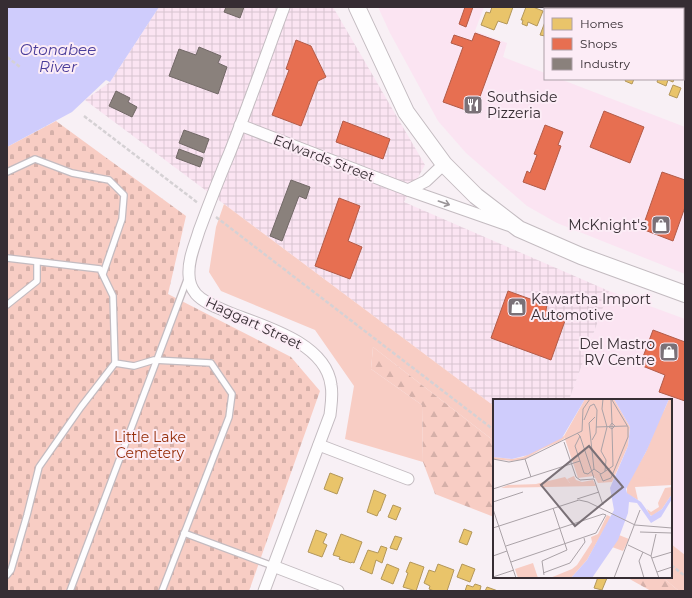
<svg xmlns="http://www.w3.org/2000/svg" width="692" height="598" viewBox="0 0 692 598" font-family="Montserrat,sans-serif">
  <style>
    .built { fill: #fbe4f2 }
    .industrial { fill: url(#industrial-grid) }
    .green { fill: #f8cdc4 }
    .forest { fill: url(#forest-firs) }
    .cemetery { fill: url(#cemetery-stones) }
    .water { fill: #cfccfc }
    .homes { fill: #e9c46a; stroke: #b3975a }
    .shops { fill: #e76f51; stroke: #b25b48 }
    .industry { fill: #8a817c; stroke: #716866 }
    .lines { fill: none; stroke-linecap: round; stroke-linejoin: round }
    .service-casing { stroke: #c3bbc0; stroke-width: 8 }
    .minor-casing { stroke: #c3bbc0; stroke-width: 13 }
    .secondary-casing { stroke: #c3bbc0; stroke-width: 18 }
    .path { stroke: #d5d1d4; stroke-width: 2.5; stroke-dasharray: 4 2; stroke-linecap: butt }
    .service { stroke: #fefdfe; stroke-width: 5.5 }
    .minor { stroke: #fefdfe; stroke-width: 11 }
    .secondary { stroke: #fefdfe; stroke-width: 16 }
    .oneway { stroke: #9a9598 }
    .labels { text-anchor: middle; dominant-baseline: central; stroke-width: 4; stroke-linejoin: round; paint-order: stroke }
    .poi-label { font-size: 14px; fill: #362d33; stroke: #fcecf6; text-anchor: start }
    .street-label { font-size: 14px; fill: #362d33; stroke: #fcecf6 }
    .park-label { font-size: 14px; fill: #962e0a; stroke: #fcecf6 }
    .water-label { font-size: 15px; font-style: italic; fill: #4a3d9a; stroke: #fcecf6 }
    .inset-road { fill: none; stroke: #aaa2a7; stroke-width: 1 }
    .view { fill: #7a7177; fill-opacity: 0.15; stroke: #7a7177; stroke-width: 2 }
    .inset-edge { fill: none; stroke: #362d33; stroke-width: 2 }
  </style>
  <defs>
    <pattern id="industrial-grid" width="8" height="8" patternUnits="userSpaceOnUse"><rect width="8" height="8" fill="#fbe4f2"/><path d="M0 4h8M4 0v8" fill="none" stroke="#d8c4d0"/></pattern>
    <pattern id="forest-firs" width="22" height="20" patternUnits="userSpaceOnUse"><rect width="22" height="20" fill="#f8cdc4"/><path d="M5 1l3.5 6h-7zM16 11l3.5 6h-7z" fill="#d5b0a9"/></pattern>
    <pattern id="cemetery-stones" width="16" height="16" patternUnits="userSpaceOnUse"><rect width="16" height="16" fill="#f8cdc4"/><path d="M2 7V4a2 2 0 0 1 4 0v3zM10 15v-3a2 2 0 0 1 4 0v3z" fill="#d5b0a9"/></pattern>
  </defs>
  <rect width="100%" height="100%" fill="#f8f0f5"/>
  <g class="built">
    <path d="M378 7H484L475 31 507 43 503 57 545 73V79H560L685 127V274L557 223 527 206 466 153 438 121 390 33Z"/>
    <path d="M609 291 685 319V555L671 544V400H569Z"/>
  </g>
  <path class="industrial" d="M159 7H333L425 165 404 202 609 291 569 400H494V406L85 100 110 82Z"/>
  <g class="green">
    <path d="M224 204 494 406V441L373 347 371 369 422 405 423 462 345 439 354 386 315 330 221 291 209 272 216 227Z"/>
    <path d="M671 544 685 555V591H679L662 577H671Z"/>
  </g>
  <g class="forest">
    <path d="M373 347 494 441V517L435 494 423 462 422 405 371 369Z"/>
    <path d="M626 577H662L679 591H651Z"/>
  </g>
  <path class="cemetery" d="M56 121 186 216 168 294 291 357 320 391 249 591H7V147Z"/>
  <path class="water" d="M7 7H159L110 82 106 80 72 112 7 147Z"/>
  <g class="homes">
    <path d="M492 7H513L507 24 498 21 494 30 481 25 486 12 490 13Z"/>
    <path d="M526 7H533L543 11 537 26 528 22 527 26 522 24 523 20H521Z"/>
    <path d="M545 22V36L540 35Z"/>
    <path d="M626 79H634L632 84 625 81Z"/>
    <path d="M658 79H674L673 82 668 80 666 86 657 82Z"/>
    <path d="M673 85 681 88 677 98 669 95Z"/>
    <path d="M330 473 343 478 337 494 324 489Z"/>
    <path d="M374 490 386 495 380 511H379L377 516 367 512Z"/>
    <path d="M393 505 401 508 396 520 388 517Z"/>
    <path d="M464 529 472 532 467 545 459 542Z"/>
    <path d="M316 530 327 534 323 543 327 545 322 557 308 552Z"/>
    <path d="M341 534 362 542 354 563 352 562 351 563 339 559 340 557 333 555Z"/>
    <path d="M395 536 402 538 397 550 390 548Z"/>
    <path d="M381 546 387 548 382 563 376 560 372 574 360 569 368 550 378 553Z"/>
    <path d="M410 562 424 567 416 591 403 587 408 573 406 572Z"/>
    <path d="M387 564 399 569 393 584 381 579Z"/>
    <path d="M438 564 454 570 447 591H434L429 589 430 586 424 583 429 570 435 572Z"/>
    <path d="M462 564 475 569 470 582 457 577Z"/>
    <path d="M598 577 607 578 602 590 594 588Z"/>
    <path d="M475 584 481 586 480 590 481 591H465L467 585 473 587Z"/>
    <path d="M487 587 498 591H485Z"/>
  </g>
  <g class="shops">
    <path d="M465 7H473L466 27 459 24Z"/>
    <path d="M475 33 500 42 474 113 443 102 463 47 451 43 454 35 472 41Z"/>
    <path d="M296 40 311 46 326 77 318 81 301 126 272 115 289 70 286 69Z"/>
    <path d="M604 111 644 127 630 163 590 147Z"/>
    <path d="M343 121 390 139 383 159 336 142Z"/>
    <path d="M545 125 563 132 558 145 561 146 545 190 523 182 527 171 530 173 537 155 534 154Z"/>
    <path d="M662 172 685 180V207L673 241 642 229Z"/>
    <path d="M339 198 360 206 348 241 362 247 350 279 315 266Z"/>
    <path d="M508 291 547 305 546 310 566 318 551 360 491 338Z"/>
    <path d="M653 330 685 342V401L659 392 665 375 640 365Z"/>
  </g>
  <g class="industry">
    <path d="M226 7H244L240 18 224 12Z"/>
    <path d="M199 47 221 56 218 63 227 67 218 94 169 76 179 49 196 55Z"/>
    <path d="M116 91 130 98 128 102 137 107 132 117 109 106Z"/>
    <path d="M184 130 209 139 204 153 179 143Z"/>
    <path d="M179 149 203 158 200 167 176 158Z"/>
    <path d="M291 180 310 187 306 199 299 196 282 241 270 236Z"/>
  </g>
  <g class="lines">
    <defs>
      <g id="service">
        <path d="M7 172 35 159 72 173 109 180 124 195 122 219 103 274"/>
        <path d="M7 258 100 269 113 296 115 363 134 366 154 360 211 363 232 394 229 417 162 591"/>
        <path d="M7 305 37 281V262"/>
        <path d="M184 533 273 566"/>
        <path d="M7 575 11 570 27 515 39 467 81 407 115 363"/>
        <path d="M70 591 188 277"/>
      </g>
      <g id="minor">
        <path d="M618 7 623 9"/>
        <path d="M683 31 685 32"/>
        <path d="M240 125 408 190 508 225"/>
        <path d="M408 190 426 181 444 164"/>
        <path d="M319 445 408 479"/>
        <path d="M273 566 338 591"/>
        <path d="M264 591 330 415C331 405 333 395 331 385 326 343 264 326 230 313 219 308 204 303 196 294 192 289 189 281 189 275 188 259 195 245 199 231 209 204 219 178 230 152 249 104 266 55 284 7"/>
      </g>
      <path id="secondary" d="M357 7 406 112 444 164 476 196 519 229 581 256 685 294"/>
    </defs>
    <use href="#service" class="service-casing"/>
    <use href="#minor" class="minor-casing"/>
    <use href="#secondary" class="secondary-casing"/>
    <g class="path">
      <path d="M7 57 20 67"/>
      <path d="M84 116 198 203"/>
      <path d="M216 217 494 430"/>
      <path d="M671 565 685 576"/>
    </g>
    <use href="#service" class="service"/>
    <use href="#minor" class="minor"/>
    <use href="#secondary" class="secondary"/>
  </g>
  <defs><path id="oneway-shaft" d="M-6 0H5M1.5-3L5.5 0L1.5 3" fill="none" stroke-width="1.6" stroke-linecap="round" stroke-linejoin="round"/></defs>
  <use class="oneway" href="#oneway-shaft" transform="translate(444 203) rotate(19)"/>
  <defs>
    <symbol id="restaurant-square" viewBox="-11 -11 22 22"><rect x="-9" y="-9" width="18" height="18" rx="4" fill="#7a7177" stroke="#fcecf6"/><path d="M-5-6h1v4h1v-4h1v4h1v-4h1v5L-1.5 .5V6h-2V.5L-5-1ZM5-6V6H3V1.5H1.5Q1.5-4 5-6Z" fill="#fff"/></symbol>
    <symbol id="shop-square" viewBox="-11 -11 22 22"><rect x="-9" y="-9" width="18" height="18" rx="4" fill="#7a7177" stroke="#fcecf6"/><path d="M-5-2.5h2.3a2.7 3.5 0 0 1 5.4 0H5L5.5 6h-11ZM-1.5-2.5h3a1.5 2.3 0 0 0-3 0Z" fill="#fff"/></symbol>
  </defs>
  <g fill-rule="evenodd">
    <use href="#restaurant-square" x="462" y="94" width="22" height="22"/>
    <use href="#shop-square" x="650" y="214" width="22" height="22"/>
    <use href="#shop-square" x="506" y="296" width="22" height="22"/>
    <use href="#shop-square" x="658" y="341" width="22" height="22"/>
  </g>
  <g class="labels">
    <g class="poi-label">
      <text x="487" y="97">Southside<tspan x="487" dy="16">Pizzeria</tspan></text>
      <text x="647" y="225" text-anchor="end">McKnight's</text>
      <text x="531" y="299">Kawartha Import<tspan x="531" dy="16">Automotive</tspan></text>
      <text x="655" y="344" text-anchor="end">Del Mastro<tspan x="655" dy="16">RV Centre</tspan></text>
    </g>
    <g class="street-label">
      <text transform="translate(324 158) rotate(21)">Edwards Street</text>
      <text transform="translate(254 323) rotate(25)">Haggart Street</text>
    </g>
    <g class="park-label">
      <text x="150" y="437">Little Lake<tspan x="150" dy="16">Cemetery</tspan></text>
    </g>
    <g class="water-label">
      <text x="58" y="49">Otonabee<tspan x="58" dy="17">River</tspan></text>
    </g>
  </g>
  <g transform="translate(493 399)">
    <rect width="179" height="179" fill="#f8f0f5"/>
    <path d="M176 0H179V82L135 84 154 51ZM71 37 72 39 66 43 49 50 32 60 19 62 0 60V58L19 60 30 58ZM81 77 83 81 89 83 100 81 103 87 8 89 15 86 77 84 74 80ZM114 116 118 118 94 161 78 179H57L79 170 84 166 99 143 98 138 105 135ZM126 136 136 140 130 152 119 148ZM40 164 45 179H25L22 170Z" fill="#f8cdc4"/>
    <path d="M170 12 173 14 166 41 159 46 155 54 153 53 159 38ZM179 66V86L142 88 145 101 134 95V85L139 76 162 81 170 79ZM72 78 77 84 84 85H43ZM179 88V95L169 110 159 117 156 115 154 110 158 113 166 108 165 104 172 89Z" fill="#f8cdc4"/>
    <path d="M92 0H121L137 28 135 47 119 83 105 84 101 77 85 79 71 37Z" fill="#f8cdc4"/>
    <path d="M0 0H92L69 39 35 56 19 60 0 58ZM121 0H176L154 51 133 90 134 94 148 103 158 117 169 110 179 95V100L168 118 158 124 144 104 136 103 135 114 125 141 99 179H78L94 161 121 111 117 89 135 47 137 28Z" fill="#cfccfc"/>
    <path class="inset-road" d="M110 0 109 10 114 28 108 52 113 61 112 72M91 21 97 7 101 5 104 11 103 34 99 41M119 24V30L116 28ZM103 28 134 27M84 34 87 37 82 47 91 74 95 75 101 70 108 75 120 67 119 30 122 27 119 24 118 0M87 37 101 79M71 43 83 78 87 81 101 80 110 106M0 60 16 63 32 60 89 32 90 10 97 0M32 60 38 78M101 70 96 24 102 18M107 75 110 82 118 79 135 38V28L119 1M0 90 87 62M84 100 106 93M0 103 30 93M0 110 23 179M0 129 86 101 95 103 142 126 179 129M147 133 179 134M135 146 158 157 166 179M13 147 110 115 113 116 103 134 18 163M150 153 146 162 151 179M0 157 14 152M158 157 163 135M159 159 179 153M164 173 179 168M50 174 77 164 92 143 91 139M51 176 49 162 74 151 60 109M0 178 21 171M121 179 147 111"/>
    <path class="view" d="M96 47 130 88 82 127 48 86Z"/>
    <rect width="179" height="179" class="inset-edge"/>
  </g>
  <rect width="692" height="598" fill="none" stroke="#362d33" stroke-width="16"/>
  <rect x="544" y="8" width="140" height="72" fill="#fcecf6" stroke="#ada0a8"/>
  <rect x="552" y="18" width="20" height="12" fill="#e9c46a" stroke="#ada0a8"/>
  <text x="580" y="28" font-size="12" fill="#362d33">Homes</text>
  <rect x="552" y="38" width="20" height="12" fill="#e76f51" stroke="#ada0a8"/>
  <text x="580" y="48" font-size="12" fill="#362d33">Shops</text>
  <rect x="552" y="58" width="20" height="12" fill="#8a817c" stroke="#ada0a8"/>
  <text x="580" y="68" font-size="12" fill="#362d33">Industry</text>
</svg>
